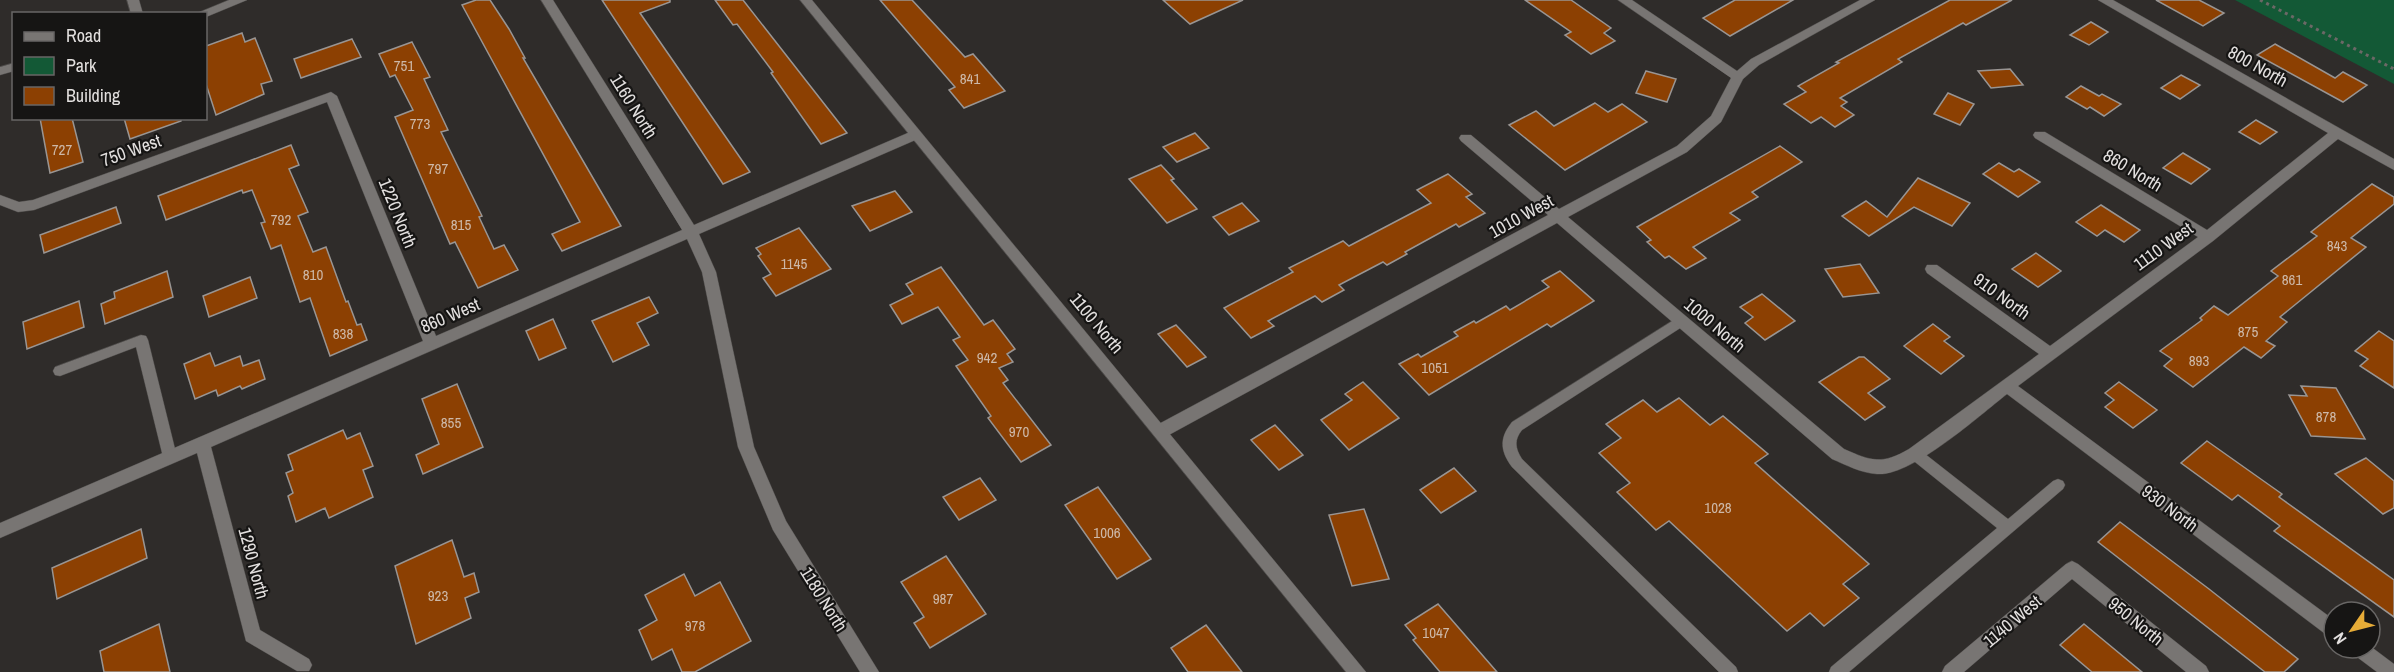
<svg xmlns="http://www.w3.org/2000/svg" width="2394" height="672" viewBox="0 0 2394 672" font-family="'Archivo Narrow',sans-serif">
  <style>
    .green { fill: #135936 }
    .building { fill: #8c4002; stroke: #999593; stroke-width: 1.5 }
    .lines { fill: none; stroke-linecap: round; stroke-linejoin: round }
    .lane-casing { stroke: #4c4a48; stroke-width: 1 }
    .street-casing { stroke: #4c4a48; stroke-width: 1 }
    .secondary-casing { stroke: #4c4a48; stroke-width: 1 }
    .path { stroke: #6b6866; stroke-width: 3; stroke-dasharray: 3 4; stroke-linecap: butt }
    .lane { fill: #787573; fill-rule: evenodd }
    .street { fill: #787573; fill-rule: evenodd }
    .secondary { fill: #787573; fill-rule: evenodd }
    .labels { text-anchor: middle; dominant-baseline: central; stroke-width: 4.5; stroke-linejoin: round; paint-order: stroke }
    .number-label { font-size: 15px; fill: #cdb8a8 }
    .street-label { font-size: 18px; fill: #e3e0df; stroke: #161514 }
  </style>
  <rect width="100%" height="100%" fill="#2f2c2a"/>
  <path class="green" d="M2235 0H2394V84Z"/>
  <g class="building">
    <path d="M476 0H490L509 29 525 58H523L621 226 562 251 552 234 580 222 462 5Z"/>
    <path d="M602 0H670V2L640 13 750 172 723 184Z"/>
    <path d="M715 0H743L847 133 821 144 771 73 773 72 737 24 733 25Z"/>
    <path d="M880 0H912L965 57 973 54 1005 91 964 108 949 90 955 87Z"/>
    <path d="M1163 0H1243L1190 24Z"/>
    <path d="M1525 0H1571L1611 28 1604 33 1615 41 1591 54 1565 35 1571 32Z"/>
    <path d="M1735 0H1793L1730 36 1703 18Z"/>
    <path d="M1950 0H2012L1966 25 1963 23 1898 59 1902 62 1840 98 1847 102 1841 106 1854 115 1835 127 1821 117 1811 123 1784 104 1806 92 1798 86 1839 63 1836 62Z"/>
    <path d="M2156 0H2199L2224 13 2203 26Z"/>
    <path d="M2091 22 2108 32 2089 45 2070 35Z"/>
    <path d="M242 33 245 42 255 38 272 81 261 84 264 94 216 115 206 84V46Z"/>
    <path d="M352 39 361 57 301 78 294 59Z"/>
    <path d="M412 42 430 77 424 79 448 130 441 132 482 216 479 217 494 249 504 245 518 270 478 288 455 242 450 244 395 117 413 110 395 75 390 77 379 54Z"/>
    <path d="M2275 44 2335 78 2343 72 2367 85 2343 102 2257 55Z"/>
    <path d="M2010 69 2023 85 1991 88 1978 71Z"/>
    <path d="M1646 71 1676 79 1667 102 1636 93Z"/>
    <path d="M2181 75 2200 85 2180 99 2161 88Z"/>
    <path d="M2081 86 2099 96 2102 94 2121 104 2104 116 2090 107 2087 109 2066 97Z"/>
    <path d="M1948 93 1974 104 1960 125 1934 114Z"/>
    <path d="M1595 103 1608 112 1622 104 1647 122 1565 170 1509 125 1536 111 1554 126Z"/>
    <path d="M40 118H72L83 162 50 173Z"/>
    <path d="M124 118H181V121L130 139Z"/>
    <path d="M2256 120 2277 132 2260 144 2239 132Z"/>
    <path d="M1195 133 1209 148 1177 162 1163 147Z"/>
    <path d="M291 145 299 165 289 169 308 212 298 216 313 252 326 247 346 302 348 301 357 325 361 324 367 340 330 356 310 298 300 302 281 245 271 249 261 223 265 222 252 190 243 193 242 190 166 220 158 196Z"/>
    <path d="M1780 146 1802 162 1752 192 1758 197 1730 213 1740 220 1693 247 1706 258 1686 269 1669 256 1665 258 1647 242 1651 240 1637 227Z"/>
    <path d="M2183 153 2210 169 2191 184 2163 168Z"/>
    <path d="M1999 163 2014 172 2019 169 2040 182 2018 197 1983 174Z"/>
    <path d="M1161 165 1174 179 1171 180 1197 209 1167 223 1129 179Z"/>
    <path d="M1448 174 1472 194 1466 197 1485 213 1459 227 1456 224 1405 252 1407 254 1387 265 1383 262 1339 285 1344 290 1322 302 1315 296 1268 321 1274 326 1251 338 1224 308 1293 272 1289 268 1343 241 1349 246 1431 203 1417 190Z"/>
    <path d="M1918 178 1970 203 1952 226 1914 207 1869 236 1842 216 1866 201 1887 217Z"/>
    <path d="M2372 184 2394 197V204L2351 238 2366 247 2280 317 2287 322 2266 341 2275 346 2261 358 2244 347 2193 387 2164 366 2172 359 2160 351 2202 320 2200 318 2214 306 2228 315 2278 276 2271 271 2317 236 2311 232Z"/>
    <path d="M895 191 912 212 870 231 852 206Z"/>
    <path d="M1242 203 1259 221 1229 235 1213 217Z"/>
    <path d="M2101 205 2140 230 2124 242 2105 230 2097 236 2076 222Z"/>
    <path d="M116 207 121 223 44 253 40 235Z"/>
    <path d="M799 228 831 269 776 296 763 278 771 274 758 256 761 254 756 248Z"/>
    <path d="M2036 253 2061 271 2038 287 2012 269Z"/>
    <path d="M1860 264 1879 293 1843 297 1825 269Z"/>
    <path d="M941 267 984 325 993 320 1015 349 1007 354 1013 362 999 368 1008 380 1003 383 1051 445 1021 462 988 418 991 416 956 366 968 360 953 340 960 337 938 307 902 324 890 305 913 294 906 284Z"/>
    <path d="M167 271 173 297 105 324 101 304 115 298 114 292Z"/>
    <path d="M1560 271 1594 301 1551 327 1547 324 1429 395 1399 364 1418 354 1421 357 1458 336 1454 332 1474 321 1476 323 1506 306 1510 310 1549 287 1542 281Z"/>
    <path d="M250 277 257 298 209 317 203 296Z"/>
    <path d="M1762 294 1795 321 1765 340 1745 323 1753 317 1740 307Z"/>
    <path d="M649 297 658 313 637 323 649 345 613 362 592 321Z"/>
    <path d="M79 301 84 327 27 349 23 322Z"/>
    <path d="M553 319 566 348 539 360 526 331Z"/>
    <path d="M1933 324 1950 337 1944 341 1964 356 1941 374 1904 346Z"/>
    <path d="M1176 325 1206 357 1187 367 1158 334Z"/>
    <path d="M2379 331 2394 341V388L2360 366 2368 359 2355 351Z"/>
    <path d="M210 353 215 366 240 356 243 366 259 360 265 379 242 389 240 386 218 396 216 390 195 399 184 364Z"/>
    <path d="M1859 357H1864L1890 379 1868 393 1885 407 1865 420 1819 382Z"/>
    <path d="M1363 382 1399 418 1349 450 1321 420 1352 400 1345 394Z"/>
    <path d="M2119 382 2157 410 2133 428 2105 407 2114 400 2105 393Z"/>
    <path d="M457 384 483 447 423 474 416 455 439 444 422 399Z"/>
    <path d="M2301 386 2336 388 2365 439 2311 436 2289 395 2307 396Z"/>
    <path d="M1679 398 1710 425 1723 416 1768 454 1755 463 1869 564 1843 584 1859 598 1824 626 1810 613 1787 631 1669 521 1656 530 1617 492 1630 483 1599 453 1621 438 1606 424 1643 400 1657 412Z"/>
    <path d="M1275 425 1303 455 1279 470 1251 440Z"/>
    <path d="M343 430 347 439 360 433 373 466 363 470 373 497 329 518 325 508 296 522 288 496 293 493 286 473 293 470 288 455Z"/>
    <path d="M2207 441 2282 494 2279 497 2394 580V617L2274 531 2280 526 2238 495 2232 500 2181 463Z"/>
    <path d="M2366 458 2394 481V508L2383 514 2335 474Z"/>
    <path d="M1454 468 1476 491 1441 513 1420 490Z"/>
    <path d="M980 478 996 500 959 520 943 497Z"/>
    <path d="M1098 487 1151 559 1117 579 1065 505Z"/>
    <path d="M1364 509 1389 579 1352 586 1329 515Z"/>
    <path d="M2120 522 2209 589 2298 659 2284 672H2265L2098 542Z"/>
    <path d="M141 529 147 558 57 599 52 568Z"/>
    <path d="M452 540 464 577 474 573 479 592 465 598 471 618 416 644 395 566Z"/>
    <path d="M946 556 986 614 930 648 914 623 924 617 901 582Z"/>
    <path d="M684 574 695 596 720 582 751 641 695 672H682L672 649 652 660 639 630 657 620 645 595Z"/>
    <path d="M1438 604 1497 672H1440L1413 640 1416 638 1405 625Z"/>
    <path d="M159 624 170 672H104L100 651Z"/>
    <path d="M2084 624 2142 672H2092L2060 645Z"/>
    <path d="M1206 625 1242 672H1188L1171 648Z"/>
  </g>
  <g class="lines">
    <defs>
      <g id="lane">
        <path d="M1680 316 1685 317 1687 321 1685 325 1522 430C1514 440 1515 448 1522 459L1736 667 1738 672H1719L1512 467C1500 451 1499 438 1512 422Z"/>
        <path d="M141 335 146 336 148 340 177 457 175 461 170 463 165 461 163 457 136 347 60 376 55 375 53 371 55 367Z"/>
        <path d="M1915 448 1920 450 2008 519 2053 481 2058 479 2063 481 2065 485 2063 489 1849 672H1829L1831 667 1997 528 1910 458 1908 454 1910 450Z"/>
      </g>
      <g id="street">
        <path d="M127 0H139L143 14H131Z"/>
        <path d="M229 0H247L206 17V14H195Z"/>
        <path d="M541 0H553L694 225 910 132H920L922 135 920 138 699 234 716 272 754 447 786 521 879 672H860L773 530 738 447 702 272 687 239 211 447 260 630 309 659 312 665 309 671H297L246 641 197 453 0 538V523L423 341 327 102 34 210 18 212 0 205V195L19 202 33 200 331 92 337 96 436 336 682 230Z"/>
        <path d="M1618 0H1632L1737 71 1751 59 1860 0H1875L1759 65 1743 79 1721 122 1687 152 1568 217 1844 449C1871 461 1882 465 1909 449L2039 354 1927 273 1925 269 1927 265H1937L2050 346 2198 237 2035 138 2033 135 2035 132H2045L2207 230 2328 133 2098 0H2113L2394 159V170L2338 139 2213 241 2018 386 2334 620V638L2328 636 2007 394C1979 416 1911 477 1877 474 1861 473 1846 465 1832 459L1557 223 1167 436 1161 438 1155 436 1153 431 1155 426 1548 215 1461 141 1459 138 1461 135H1471L1559 209 1677 146 1711 116 1731 78Z"/>
        <path d="M14 63V71L0 75V67Z"/>
        <path d="M2072 561 2078 564 2206 666 2209 672H2186L2072 579 1964 672H1942L1945 666 2066 564Z"/>
        <path d="M2370 646 2394 664V672H2377L2353 654 2350 648H2370Z"/>
      </g>
      <path id="secondary" d="M800 0H812L1366 672H1346Z"/>
    </defs>
    <use href="#lane" class="lane-casing"/>
    <use href="#street" class="street-casing"/>
    <use href="#secondary" class="secondary-casing"/>
    <path class="path" d="M2260 0 2394 69"/>
    <use href="#lane" class="lane"/>
    <use href="#street" class="street"/>
    <use href="#secondary" class="secondary"/>
  </g>
  <g class="labels">
    <g class="number-label">
      <text x="404" y="65">751</text>
      <text x="970" y="78">841</text>
      <text x="420" y="123">773</text>
      <text x="62" y="149">727</text>
      <text x="438" y="168">797</text>
      <text x="281" y="219">792</text>
      <text x="461" y="224">815</text>
      <text x="2337" y="245">843</text>
      <text x="794" y="263">1145</text>
      <text x="313" y="274">810</text>
      <text x="2292" y="279">861</text>
      <text x="2248" y="331">875</text>
      <text x="343" y="333">838</text>
      <text x="987" y="357">942</text>
      <text x="2199" y="360">893</text>
      <text x="1435" y="367">1051</text>
      <text x="2326" y="416">878</text>
      <text x="451" y="422">855</text>
      <text x="1019" y="431">970</text>
      <text x="1718" y="507">1028</text>
      <text x="1107" y="532">1006</text>
      <text x="438" y="595">923</text>
      <text x="943" y="598">987</text>
      <text x="695" y="625">978</text>
      <text x="1436" y="632">1047</text>
    </g>
    <g class="street-label">
      <text transform="translate(2258 66) rotate(29)">800 North</text>
      <text transform="translate(634 106) rotate(58)">1160 North</text>
      <text transform="translate(131 150) rotate(-20)">750 West</text>
      <text transform="translate(2133 170) rotate(31)">860 North</text>
      <text transform="translate(398 213) rotate(68)">1220 North</text>
      <text transform="translate(1521 216) rotate(-29)">1010 West</text>
      <text transform="translate(2163 246) rotate(-36)">1110 West</text>
      <text transform="translate(2002 296) rotate(36)">910 North</text>
      <text transform="translate(450 315) rotate(-23)">860 West</text>
      <text transform="translate(1097 323) rotate(50)">1100 North</text>
      <text transform="translate(1715 325) rotate(40)">1000 North</text>
      <text transform="translate(2170 508) rotate(37)">930 North</text>
      <text transform="translate(254 563) rotate(75)">1290 North</text>
      <text transform="translate(824 599) rotate(58)">1180 North</text>
      <text transform="translate(2012 621) rotate(-40)">1140 West</text>
      <text transform="translate(2136 621) rotate(39)">950 North</text>
    </g>
  </g>
  <rect x="12" y="12" width="195" height="108" fill="#161514" stroke="#686665" stroke-width="1.5"/>
  <rect x="24" y="32" width="30" height="9" fill="#787573" stroke="#686665" stroke-width="1.5"/>
  <text x="66" y="42" font-size="18" fill="#e3e0df">Road</text>
  <rect x="24" y="57" width="30" height="18" fill="#135936" stroke="#686665" stroke-width="1.5"/>
  <text x="66" y="72" font-size="18" fill="#e3e0df">Park</text>
  <rect x="24" y="87" width="30" height="18" fill="#8c4002" stroke="#686665" stroke-width="1.5"/>
  <text x="66" y="102" font-size="18" fill="#e3e0df">Building</text>
  <g transform="translate(2352 630) rotate(235)"><circle r="28" fill="#161514" stroke="#686665" stroke-width="1.5"/>
  <path d="M0-4.5L10 22L0 15L-10 22Z" fill="#e7ac37"/>
  <text y="-9" font-size="16" font-weight="bold" text-anchor="middle" fill="#e3e0df">N</text>
  </g>
</svg>
